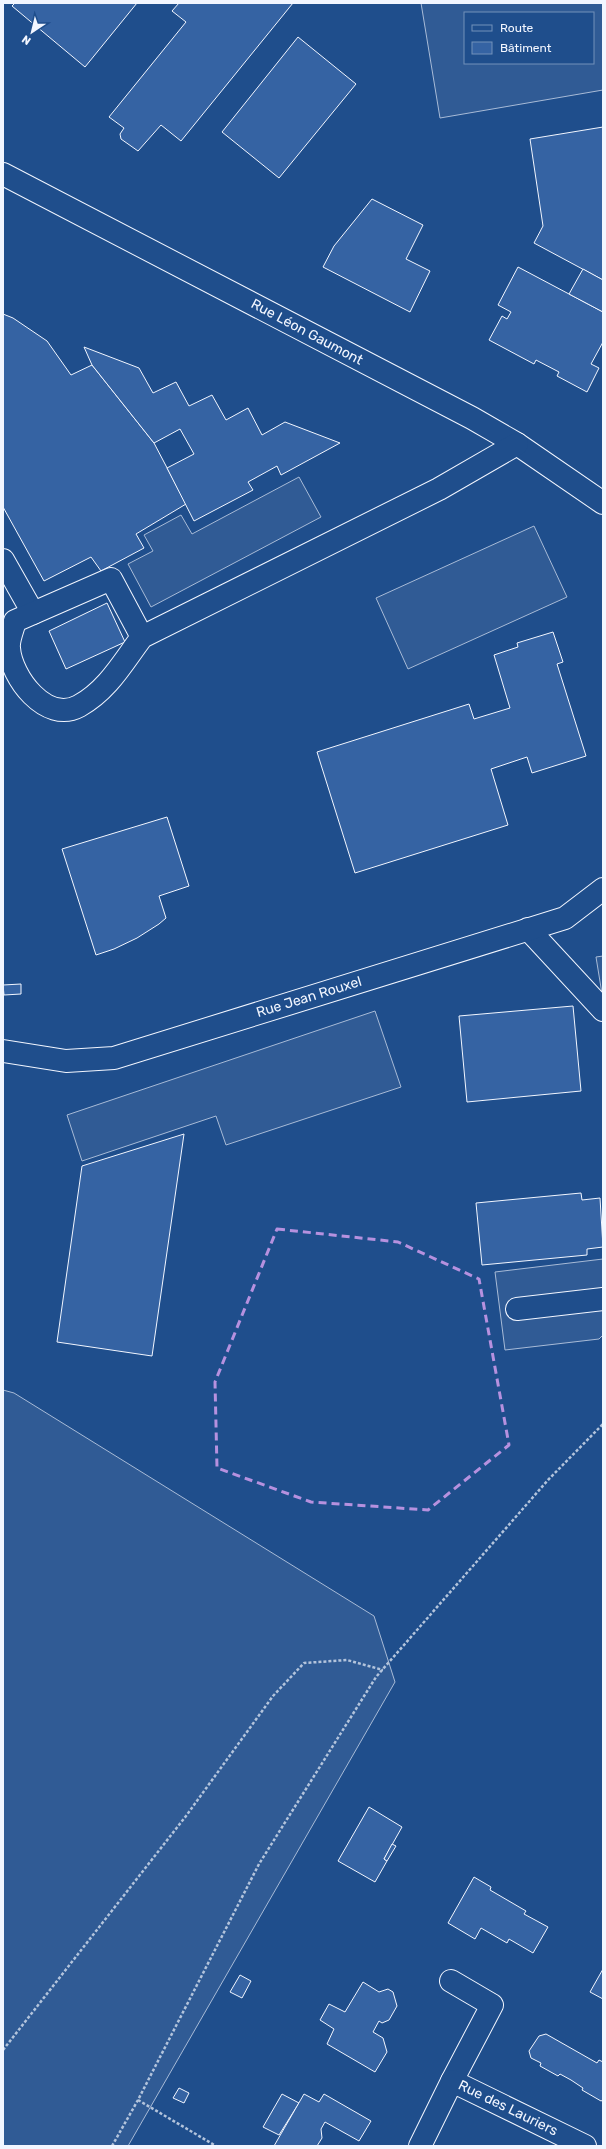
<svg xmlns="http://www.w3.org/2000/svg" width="606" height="2149" viewBox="0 0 606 2149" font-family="Rubik,sans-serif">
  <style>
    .built { fill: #305b95; stroke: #a8bbd7; fill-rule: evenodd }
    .building { fill: #3563a3; stroke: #f2f6ff }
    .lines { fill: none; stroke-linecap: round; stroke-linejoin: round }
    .minor-casing { stroke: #f2f6ff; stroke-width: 24 }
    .path { stroke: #b3c4dc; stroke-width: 2.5; stroke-dasharray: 3 2; stroke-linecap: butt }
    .minor { stroke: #1f4e8c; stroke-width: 22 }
    .marked { fill: none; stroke: #b691df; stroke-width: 3; stroke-dasharray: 8 5; stroke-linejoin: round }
    .labels { text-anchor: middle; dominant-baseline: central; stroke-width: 3; stroke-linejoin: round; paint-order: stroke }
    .street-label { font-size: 14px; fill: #f2f6ff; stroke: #1f4e8c }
  </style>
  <rect width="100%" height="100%" fill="#1f4e8c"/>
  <g class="built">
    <path d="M421 3H603V90L440 118ZM465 13H593V63H465Z"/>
    <path d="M299 477 321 517 151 607 128 564 153 551 144 535 181 515 192 534Z"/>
    <path d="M534 526 567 597 408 669 376 598Z"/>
    <path d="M603 956V1000L596 957Z"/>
    <path d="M375 1011 401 1087 226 1145 216 1116 82 1161 67 1115Z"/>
    <path d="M603 1259V1335L599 1339 505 1350 495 1272Z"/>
    <path d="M3 1390 14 1393 374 1616 395 1682 128 2146H3Z"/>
  </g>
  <g class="building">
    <path d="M15 3H137L85 67 12 6Z"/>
    <path d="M179 3H293L181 141 161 125 138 151 121 139 120 134 124 128 109 117 186 22 172 11Z"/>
    <path d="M298 37 356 84 279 178 222 132Z"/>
    <path d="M603 127V280L534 243 543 226 530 139Z"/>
    <path d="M372 199 423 225 406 259 430 271 410 312 323 267 334 246Z"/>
    <path d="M518 267 603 312V342L591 364 599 368 587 392 557 376 559 372 536 360 534 364 489 340 502 316 507 319 511 312 498 305Z"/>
    <path d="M583 269 603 280V312L569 294Z"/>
    <path d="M3 314 13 318 47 341 71 375 92 365 154 443 186 504 136 534 144 548 101 571 91 557 44 581 3 507Z"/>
    <path d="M84 347 139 368 153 393 176 382 189 406 212 395 226 420 248 408 262 435 285 422 340 443 281 475 277 466 248 482 253 490 194 521 167 468 194 454 180 429 154 443 92 365Z"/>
    <path d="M107 603 125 642 66 669 49 631Z"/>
    <path d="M553 632 563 662 557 664 586 756 532 773 527 757 491 769 508 825 355 873 317 752 469 704 474 719 510 708 494 655 518 647 517 643Z"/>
    <path d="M167 817 189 886 159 896 166 918 159 924 137 938 114 949 96 955 62 849Z"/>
    <path d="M21 984V994L4 995 3 985Z"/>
    <path d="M573 1006 581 1091 467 1102 459 1016Z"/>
    <path d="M184 1134 152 1356 57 1342 82 1166Z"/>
    <path d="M581 1193 582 1200 600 1198 603 1247 587 1249V1255L482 1265 476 1203Z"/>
    <path d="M369 1807 402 1827 384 1859 387 1861 375 1882 338 1861Z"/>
    <path d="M392 1844 396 1846 387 1861 384 1859Z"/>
    <path d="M474 1877 491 1887 490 1890 526 1911 524 1914 548 1927 533 1953 509 1939 507 1943 481 1928 475 1939 448 1923Z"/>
    <path d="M603 1969V1999L590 1992Z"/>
    <path d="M240 1975 251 1981 242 1998 230 1992Z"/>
    <path d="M363 1982 379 1992 388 1989 393 1992 397 2006 389 2020 382 2023 379 2021 373 2032 383 2038 387 2052 375 2072 327 2044 334 2029 320 2020 329 2004 345 2012Z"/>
    <path d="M546 2034 597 2063 599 2060 603 2062V2100L601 2101 582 2090 583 2088 571 2080 560 2074 558 2076 540 2066 541 2063 531 2058 529 2051 539 2036Z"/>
    <path d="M179 2088 189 2093 184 2103 173 2098Z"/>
    <path d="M282 2094 299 2103 279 2135 263 2127Z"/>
    <path d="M304 2094 319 2102 324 2094 371 2121 359 2141 325 2122 321 2129 322 2138 317 2146H274Z"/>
  </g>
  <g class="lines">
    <defs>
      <g id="minor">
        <path d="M3 174 472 418 517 444 603 503"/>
        <path d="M3 560 33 613"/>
        <path d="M142 637C123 662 108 690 79 706 46 724 11 677 9 648 8 640 13 629 15 621L111 579 142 637 439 489 517 444"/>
        <path d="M528 929 603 1010"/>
        <path d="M3 1051 66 1061 114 1058 565 918 603 889"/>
        <path d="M517 1309 603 1299"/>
        <path d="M451 1981 492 2005 452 2081"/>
        <path d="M420 2146 452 2081 585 2146"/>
      </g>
    </defs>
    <use href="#minor" class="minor-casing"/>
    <g class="path">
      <path d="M3 2050 186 1816 273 1696 304 1663 347 1660 383 1670"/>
      <path d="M138 2100 216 2146"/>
      <path d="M112 2146 138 2100 259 1864 376 1677 548 1480 603 1424"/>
    </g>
    <use href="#minor" class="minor"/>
  </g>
  <path class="marked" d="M277 1229 398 1242 479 1279 509 1445 428 1510 311 1502 217 1468 215 1382Z"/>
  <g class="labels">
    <g class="street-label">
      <text transform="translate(307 332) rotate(28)">Rue Léon Gaumont</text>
      <text transform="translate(309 997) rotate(-17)">Rue Jean Rouxel</text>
      <text transform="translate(508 2108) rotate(26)">Rue des Lauriers</text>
    </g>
  </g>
  <rect width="606" height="2149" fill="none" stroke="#f2f6ff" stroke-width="8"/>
  <rect x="464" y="12" width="130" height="52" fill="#1f4e8c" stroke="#7391ba"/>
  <rect x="472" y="25" width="20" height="6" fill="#1f4e8c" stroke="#7391ba"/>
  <text x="500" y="32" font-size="12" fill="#f2f6ff">Route</text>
  <rect x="472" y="42" width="20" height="12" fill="#3563a3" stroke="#7391ba"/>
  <text x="500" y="52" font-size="12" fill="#f2f6ff">Bâtiment</text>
  <g transform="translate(32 32) rotate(215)" stroke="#1f4e8c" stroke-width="3" paint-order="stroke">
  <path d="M0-3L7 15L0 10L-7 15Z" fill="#f2f6ff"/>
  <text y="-6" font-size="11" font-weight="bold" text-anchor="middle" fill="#f2f6ff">N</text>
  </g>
</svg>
